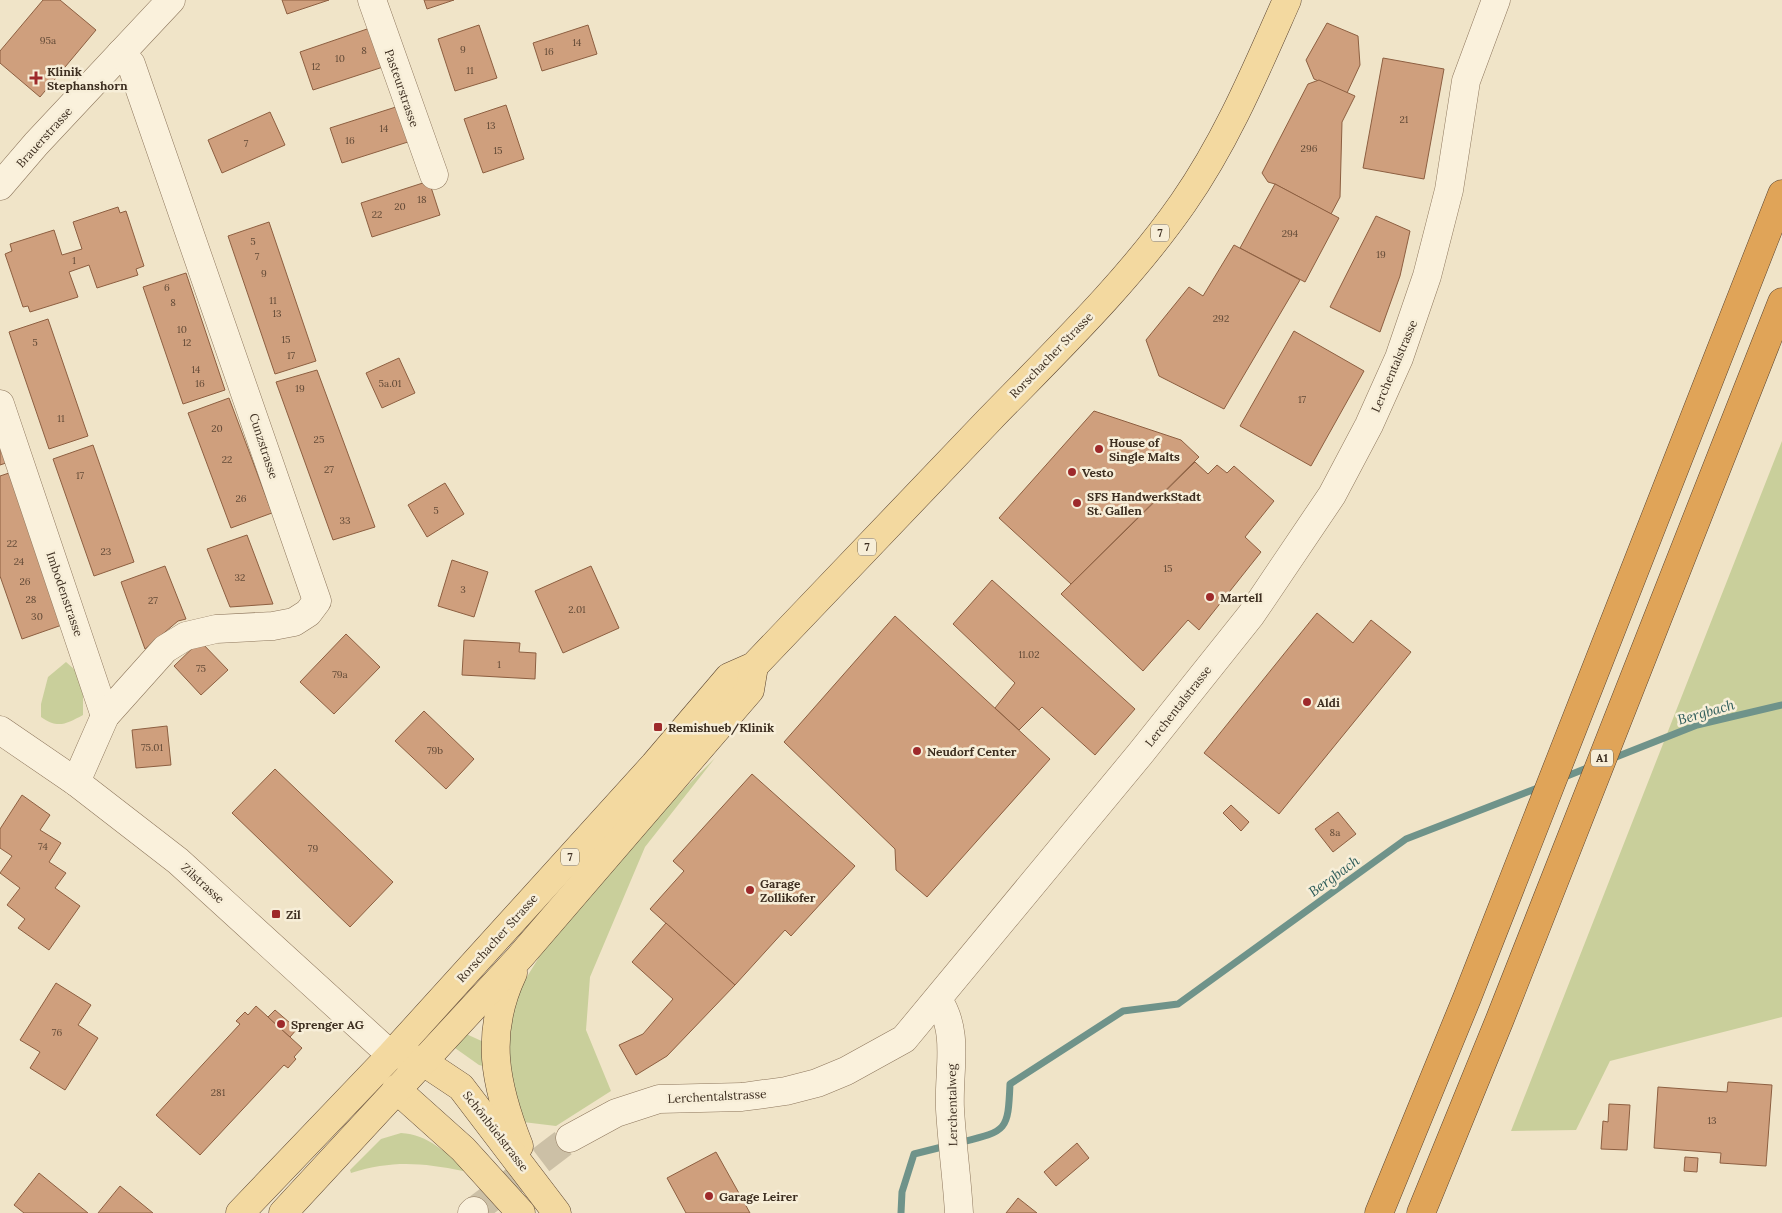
<svg xmlns="http://www.w3.org/2000/svg" width="1782" height="1213" viewBox="0 0 1782 1213" font-family="Lora,serif">
  <style>
    .green { fill: #c9cf9b }
    .lines { fill: none; stroke-linecap: round; stroke-linejoin: round }
    .stream { stroke: #6f938a; stroke-width: 7 }
    .building { fill: #cf9f7d; stroke: #8d5f41 }
    .minor-tunnel { stroke: #ccc0a6; stroke-width: 28; stroke-dasharray: 28 14; stroke-linecap: butt }
    .minor-casing { stroke: #8d765c; stroke-width: 29 }
    .major-casing { stroke: #5b4430; stroke-width: 29 }
    .highway-casing { stroke: #5b4430; stroke-width: 29 }
    .minor { stroke: #faf1dc; stroke-width: 28 }
    .major { stroke: #f3d9a0; stroke-width: 28 }
    .highway { stroke: #e0a458; stroke-width: 28 }
    .poi-dot { fill: #9e2a2b; stroke: #f7eed8; stroke-width: 2 }
    .labels { text-anchor: middle; dominant-baseline: central; stroke-width: 5; stroke-linejoin: round; paint-order: stroke }
    .number-label { font-size: 10px; fill: #624a37 }
    .shield { fill: #f7eed8; stroke: #756857; stroke-width: 1 }
    .shield-label { font-size: 11px; font-weight: bold; fill: #3d2e20 }
    .poi-label { font-size: 12px; font-weight: bold; fill: #3d2e20; stroke: #f7eed8; text-anchor: start }
    .street-label { font-size: 12px; fill: #3d2e20; stroke: #f7eed8 }
    .water-label { font-size: 14px; font-style: italic; fill: #2f5d5a; stroke: #f7eed8 }
  </style>
  <rect width="100%" height="100%" fill="#f0e4c8"/>
  <g class="green">
    <path d="M1782 441V1017L1610 1061 1576 1130 1511 1131Z"/>
    <path d="M66 662 83 677V715C66 724 58 729 41 717V704L48 677Z"/>
    <path d="M715 758 645 847 590 977 586 1030 611 1091 556 1126 523 1122 503 1053 515 996 546 946 610 863Z"/>
    <path d="M464 1033 486 1043 483 1066 479 1065 455 1048Z"/>
    <path d="M401 1133C428 1134 447 1154 467 1170L463 1171C422 1163 393 1160 351 1173L350 1170 381 1139Z"/>
  </g>
  <g class="lines">
    <g class="stream">
      <path d="M1611 759 1697 725 1782 705"/>
      <path d="M1562 778 1592 766"/>
      <path d="M962 1142C1007 1131 1008 1131 1010 1084L1123 1011 1178 1004 1406 839 1543 786"/>
      <path d="M901 1213 902 1192 914 1154 942 1147"/>
    </g>
  </g>
  <g class="building">
    <path d="M43 0H60L96 30 40 97 0 63V51Z"/>
    <path d="M282 0H329L287 14Z"/>
    <path d="M424 0H454L427 9Z"/>
    <path d="M1327 23 1358 36 1360 65 1347 93 1314 79 1306 60Z"/>
    <path d="M479 25 497 78 455 91 438 39Z"/>
    <path d="M588 25 597 54 542 71 533 43Z"/>
    <path d="M370 28 383 67 313 90 300 52Z"/>
    <path d="M1383 58 1444 69 1424 179 1363 168Z"/>
    <path d="M1319 80 1355 96 1342 122 1340 197 1331 214 1275 184 1268 182 1262 173 1308 84Z"/>
    <path d="M506 105 524 159 483 173 464 119Z"/>
    <path d="M399 106 411 141 342 163 330 128Z"/>
    <path d="M270 112 285 145 222 173 208 140Z"/>
    <path d="M429 181 440 215 372 237 361 203Z"/>
    <path d="M1275 184 1339 218 1305 282 1240 248Z"/>
    <path d="M118 207 120 213 126 211 144 266 136 269 138 275 97 288 89 265 69 272 78 297 30 312 28 306 23 307 5 254 12 251 10 244 54 230 62 255 82 249 73 222Z"/>
    <path d="M1376 216 1410 231 1400 276 1380 332 1330 307Z"/>
    <path d="M269 222 316 361 275 374 228 236Z"/>
    <path d="M1234 245 1300 280 1224 409 1159 376 1146 340 1189 287 1203 296Z"/>
    <path d="M186 273 225 390 183 404 143 287Z"/>
    <path d="M48 319 88 436 49 449 9 332Z"/>
    <path d="M1294 331 1364 371 1311 466 1240 426Z"/>
    <path d="M399 358 415 393 382 408 366 373Z"/>
    <path d="M317 370 375 527 333 540 276 382Z"/>
    <path d="M229 398 272 513 231 528 188 413Z"/>
    <path d="M1094 411 1181 440 1199 457 1071 584 999 518Z"/>
    <path d="M93 445 134 562 94 576 53 459Z"/>
    <path d="M0 446 6 463 0 465Z"/>
    <path d="M1195 462 1208 474 1217 465 1227 473 1234 466 1274 501 1245 537 1261 552 1199 630 1188 620 1143 671 1061 594Z"/>
    <path d="M9 473 62 625 22 639 0 576V476Z"/>
    <path d="M445 483 464 514 427 537 408 505Z"/>
    <path d="M247 535 273 604 230 607 207 549Z"/>
    <path d="M452 560 488 572 474 617 438 606Z"/>
    <path d="M165 566 186 619 178 621 145 649 121 582Z"/>
    <path d="M591 566 619 628 563 653 535 591Z"/>
    <path d="M992 580 1135 709 1095 755 1042 707 1019 730 995 708 1015 683 953 624Z"/>
    <path d="M1317 613 1353 643 1371 620 1411 652 1279 814 1204 753Z"/>
    <path d="M895 616 1050 759 927 897 896 870 895 849 784 742Z"/>
    <path d="M346 634 380 667 334 714 300 682Z"/>
    <path d="M464 640 520 643 519 652 536 653 535 679 462 675Z"/>
    <path d="M200 641 228 670 201 695 174 666Z"/>
    <path d="M424 711 474 759 446 789 395 741Z"/>
    <path d="M167 726 171 765 136 768 132 730Z"/>
    <path d="M275 769 393 882 350 927 232 813Z"/>
    <path d="M752 774 855 866 791 936 785 930 735 985 650 909 684 871 673 861Z"/>
    <path d="M22 795 50 815 40 830 61 843 49 862 66 873 55 888 80 906 49 950 18 928 25 919 7 905 20 888 0 873 12 856 0 848V829Z"/>
    <path d="M1231 805 1249 822 1241 831 1223 813Z"/>
    <path d="M1338 812 1356 834 1333 852 1315 829Z"/>
    <path d="M666 923 735 985 667 1056 636 1075 619 1045 643 1034 673 999 632 962Z"/>
    <path d="M56 983 91 1005 78 1025 98 1038 65 1090 30 1068 40 1052 20 1040Z"/>
    <path d="M256 1006 302 1048 294 1057 296 1059 288 1068 284 1065 200 1155 156 1115 240 1024 236 1021 245 1012 248 1015Z"/>
    <path d="M275 1010 297 1029 290 1037 268 1017Z"/>
    <path d="M1728 1082 1772 1085 1766 1166 1720 1163 1721 1153 1654 1148 1658 1087 1727 1092Z"/>
    <path d="M1609 1104 1630 1105 1627 1150 1601 1149 1603 1121 1608 1122Z"/>
    <path d="M1077 1143 1089 1158 1056 1186 1044 1172Z"/>
    <path d="M716 1152 750 1213H686L667 1178Z"/>
    <path d="M1685 1157 1698 1158 1697 1172 1684 1171Z"/>
    <path d="M39 1173 88 1213H24L14 1205Z"/>
    <path d="M120 1186 153 1213H98Z"/>
    <path d="M1018 1198 1037 1213H1006Z"/>
  </g>
  <g class="lines">
    <path class="minor-tunnel" d="M474 1211 570 1138"/>
    <defs>
      <g id="minor">
        <path d="M372 0 434 175"/>
        <path d="M0 186 36 144 171 0"/>
        <path d="M0 404 105 716"/>
        <path d="M0 730 76 782 178 861 391 1055"/>
        <path d="M76 782 105 716 165 649 186 636 216 629 273 626 294 622 308 613 317 601 131 64 121 53"/>
        <path d="M938 1000C960 1032 948 1071 950 1109 952 1144 957 1178 959 1213"/>
        <path d="M570 1138 616 1113 659 1099 742 1097 786 1091 817 1083 846 1071 904 1039 1140 754 1251 615 1332 495 1369 425 1399 358 1427 276 1449 190 1466 81 1496 0"/>
        <path d="M472 1213 474 1211"/>
      </g>
      <g id="major">
        <path d="M513 973C484 1034 495 1085 519 1146"/>
        <path d="M405 1057 422 1061 461 1087 557 1213"/>
        <path d="M396 1089 463 1149 521 1213"/>
        <path d="M240 1213 391 1055 654 765 729 677 754 666C833 584 911 501 990 419 1057 350 1128 282 1183 203 1227 140 1256 70 1287 0"/>
        <path d="M283 1213 520 957 750 690 754 666"/>
      </g>
      <g id="highway">
        <path d="M1379 1213 1467 998 1782 194"/>
        <path d="M1421 1213 1500 1019 1782 302"/>
      </g>
    </defs>
    <use href="#minor" class="minor-casing"/>
    <use href="#major" class="major-casing"/>
    <use href="#highway" class="highway-casing"/>
    <use href="#minor" class="minor"/>
    <use href="#major" class="major"/>
    <use href="#highway" class="highway"/>
  </g>
  <g class="poi-dot">
    <path d="M33.5 70.5h5v5h5v5h-5v5h-5v-5h-5v-5h5z"/>
    <circle cx="1099" cy="449" r="5"/>
    <circle cx="1072" cy="472" r="5"/>
    <circle cx="1077" cy="503" r="5"/>
    <circle cx="1210" cy="597" r="5"/>
    <circle cx="1307" cy="702" r="5"/>
    <rect x="653" y="722" width="10" height="10" rx="2.5"/>
    <circle cx="917" cy="751" r="5"/>
    <circle cx="750" cy="890" r="5"/>
    <rect x="271" y="909" width="10" height="10" rx="2.5"/>
    <circle cx="281" cy="1024" r="5"/>
    <circle cx="709" cy="1196" r="5"/>
  </g>
  <g class="labels">
    <g class="number-label">
      <text x="48" y="40">95a</text>
      <text x="577" y="42">14</text>
      <text x="463" y="49">9</text>
      <text x="364" y="50">8</text>
      <text x="549" y="51">16</text>
      <text x="340" y="58">10</text>
      <text x="316" y="66">12</text>
      <text x="470" y="70">11</text>
      <text x="1404" y="119">21</text>
      <text x="491" y="125">13</text>
      <text x="384" y="128">14</text>
      <text x="350" y="140">16</text>
      <text x="246" y="143">7</text>
      <text x="1309" y="148">296</text>
      <text x="498" y="150">15</text>
      <text x="422" y="199">18</text>
      <text x="400" y="206">20</text>
      <text x="377" y="214">22</text>
      <text x="1290" y="233">294</text>
      <text x="253" y="241">5</text>
      <text x="1381" y="254">19</text>
      <text x="257" y="256">7</text>
      <text x="74" y="260">1</text>
      <text x="264" y="273">9</text>
      <text x="167" y="287">6</text>
      <text x="273" y="300">11</text>
      <text x="173" y="302">8</text>
      <text x="277" y="313">13</text>
      <text x="1221" y="318">292</text>
      <text x="182" y="329">10</text>
      <text x="286" y="339">15</text>
      <text x="35" y="342">5</text>
      <text x="187" y="342">12</text>
      <text x="291" y="355">17</text>
      <text x="196" y="369">14</text>
      <text x="200" y="383">16</text>
      <text x="390" y="383">5a.01</text>
      <text x="300" y="388">19</text>
      <text x="1302" y="399">17</text>
      <text x="61" y="418">11</text>
      <text x="217" y="428">20</text>
      <text x="319" y="439">25</text>
      <text x="227" y="459">22</text>
      <text x="329" y="469">27</text>
      <text x="80" y="475">17</text>
      <text x="241" y="498">26</text>
      <text x="436" y="510">5</text>
      <text x="345" y="520">33</text>
      <text x="12" y="543">22</text>
      <text x="106" y="551">23</text>
      <text x="19" y="561">24</text>
      <text x="1168" y="568">15</text>
      <text x="240" y="577">32</text>
      <text x="25" y="581">26</text>
      <text x="463" y="589">3</text>
      <text x="31" y="599">28</text>
      <text x="153" y="600">27</text>
      <text x="577" y="609">2.01</text>
      <text x="37" y="616">30</text>
      <text x="1029" y="654">11.02</text>
      <text x="499" y="664">1</text>
      <text x="201" y="668">75</text>
      <text x="340" y="674">79a</text>
      <text x="152" y="747">75.01</text>
      <text x="435" y="750">79b</text>
      <text x="1335" y="832">8a</text>
      <text x="43" y="846">74</text>
      <text x="313" y="848">79</text>
      <text x="57" y="1032">76</text>
      <text x="218" y="1092">281</text>
      <text x="1712" y="1120">13</text>
    </g>
    <g class="shield">
      <rect x="1151" y="224.5" width="18" height="17" rx="4"/>
      <rect x="858" y="538.5" width="18" height="17" rx="4"/>
      <rect x="1591" y="749.5" width="22" height="17" rx="4"/>
      <rect x="561" y="848.5" width="18" height="17" rx="4"/>
    </g>
    <g class="shield-label">
      <text x="1160" y="233">7</text>
      <text x="867" y="547">7</text>
      <text x="1602" y="758">A1</text>
      <text x="570" y="857">7</text>
    </g>
    <g class="poi-label">
      <text x="47" y="71">Klinik<tspan x="47" dy="14">Stephanshorn</tspan></text>
      <text x="1109" y="442">House of<tspan x="1109" dy="14">Single Malts</tspan></text>
      <text x="1082" y="472">Vesto</text>
      <text x="1087" y="496">SFS HandwerkStadt<tspan x="1087" dy="14">St. Gallen</tspan></text>
      <text x="1220" y="597">Martell</text>
      <text x="1317" y="702">Aldi</text>
      <text x="668" y="727">Remishueb/Klinik</text>
      <text x="927" y="751">Neudorf Center</text>
      <text x="760" y="883">Garage<tspan x="760" dy="14">Zollikofer</tspan></text>
      <text x="286" y="914">Zil</text>
      <text x="291" y="1024">Sprenger AG</text>
      <text x="719" y="1196">Garage Leirer</text>
    </g>
    <g class="street-label">
      <text transform="translate(402 88) rotate(71)">Pasteurstrasse</text>
      <text transform="translate(44 137) rotate(-48)">Brauerstrasse</text>
      <text transform="translate(1051 355) rotate(-46)">Rorschacher Strasse</text>
      <text transform="translate(1394 366) rotate(-67)">Lerchentalstrasse</text>
      <text transform="translate(264 446) rotate(72)">Cunzstrasse</text>
      <text transform="translate(65 594) rotate(71)">Imbodenstrasse</text>
      <text transform="translate(1178 706) rotate(-52)">Lerchentalstrasse</text>
      <text transform="translate(203 883) rotate(42)">Zilstrasse</text>
      <text transform="translate(497 938) rotate(-48)">Rorschacher Strasse</text>
      <text transform="translate(717 1096) rotate(-3)">Lerchentalstrasse</text>
      <text transform="translate(952 1105) rotate(-91)">Lerchentalweg</text>
      <text transform="translate(496 1131) rotate(52)">Schönbüelstrasse</text>
    </g>
    <g class="water-label">
      <text transform="translate(1706 712) rotate(-16)">Bergbach</text>
      <text transform="translate(1334 876) rotate(-36)">Bergbach</text>
    </g>
  </g>
</svg>
